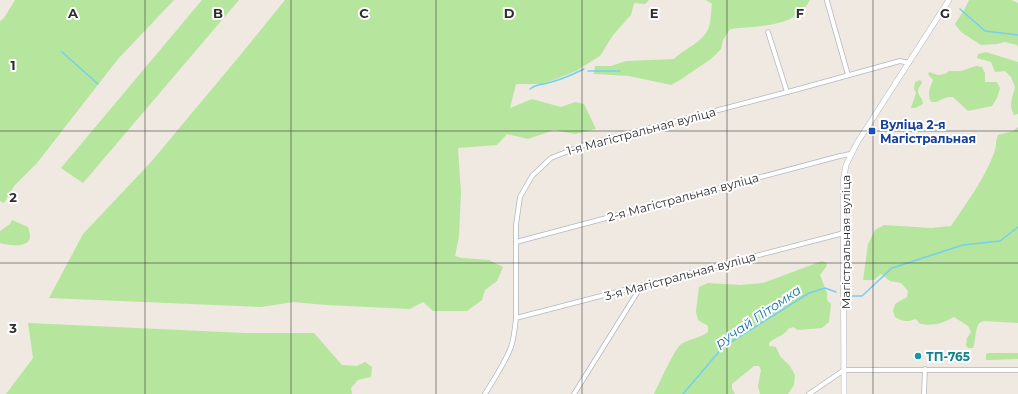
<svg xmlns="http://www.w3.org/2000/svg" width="1018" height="394" viewBox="0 0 1018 394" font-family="Montserrat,sans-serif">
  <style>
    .green { fill: #b6e59e }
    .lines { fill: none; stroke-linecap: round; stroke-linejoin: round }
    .stream { stroke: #75cff0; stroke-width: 1.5 }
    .minor-casing { stroke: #b4b7c1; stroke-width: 5.5 }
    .tertiary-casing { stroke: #b4b7c1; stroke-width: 6 }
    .minor { stroke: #fff; stroke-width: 4 }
    .tertiary { stroke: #fff; stroke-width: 5 }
    .grid { fill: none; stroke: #2e2e2e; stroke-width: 1; stroke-opacity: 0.55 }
    .transit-dot { fill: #1a4fb4; stroke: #fff; stroke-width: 1.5 }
    .culture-dot { fill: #0f9aa8; stroke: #fff; stroke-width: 1.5 }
    .labels { text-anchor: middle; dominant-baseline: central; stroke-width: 4; stroke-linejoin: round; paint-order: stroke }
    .transit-label { font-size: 12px; font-weight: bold; fill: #164399; stroke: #fff; text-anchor: start }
    .street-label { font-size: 12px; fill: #2e2e2e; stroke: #fff }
    .culture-label { font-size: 12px; font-weight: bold; fill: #0d838f; stroke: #fff; text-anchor: start }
    .water-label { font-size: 13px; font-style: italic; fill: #0d6fa3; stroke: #fff }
    .grid-label { font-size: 13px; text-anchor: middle; font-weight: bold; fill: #2e2e2e; stroke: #fff; stroke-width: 4; stroke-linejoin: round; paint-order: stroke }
  </style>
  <rect width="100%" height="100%" fill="#efe9e1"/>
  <g class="green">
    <path d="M15 0H174L118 59 37 163 14 186 4 203 0 201V21L4 18Z"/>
    <path d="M202 0H239L83 183 61 168Z"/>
    <path d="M285 0H649L645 4 634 3 631 15 613 35 600 56 576 71 543 84H516L510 108 532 99 561 107 575 102 584 104 596 129 575 134 554 130 528 139 507 134 497 145 458 148 461 193 459 236 455 256 462 258 489 260 503 267 497 281 485 290 482 300 467 311H433L423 302 410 309 326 305 293 302 261 307 49 298 83 234 151 162 242 53Z"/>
    <path d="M706 0H810C794 29 759 25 730 29L723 40 721 49 711 59 680 80 671 85 629 76 594 74 595 66H611L626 61 674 59C685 48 703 43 709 27 711 20 711 11 712 4Z"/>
    <path d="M969 0H1011L1018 3V48L1017 45 1005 42 997 44 981 45 961 32 955 24 964 10Z"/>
    <path d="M986 52 1018 62V114L1014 115C1008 105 1013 97 1015 87L1011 77 1005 71 995 72 991 62 977 58 978 54Z"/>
    <path d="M976 66 982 67 985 73V82H997L1000 88 997 98 992 106 968 111 953 97C942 96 940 103 931 102 927 95 930 87 933 80L928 74 929 72 938 75 945 74 949 71H961Z"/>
    <path d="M920 80 922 82C921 85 918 88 918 91 918 96 923 98 923 104L915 108H911L916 93 914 89 915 82Z"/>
    <path d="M1018 127V323L984 321 979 323C975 330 976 339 973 348H968L966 345 967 338 971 332 968 326 954 317C940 324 936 326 920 324L916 319C907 322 903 322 895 317L893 311 895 304 907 297 908 291 901 283 890 281 881 274 874 280H863L868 244 875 230 884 225 931 228 951 226C966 204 985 178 994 153 997 147 995 141 998 135L1013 131Z"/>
    <path d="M12 220 28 227C29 230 30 234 30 237 29 249 7 245 0 243V231L10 224Z"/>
    <path d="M822 261 827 263 826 267 820 275 827 293V300L831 304 829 322 822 328 798 330 793 327 788 329C784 336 775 337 769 343V346L776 347 780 356 790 366 795 375 794 385 788 394H760L758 386 761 370 759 366H754L732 384V389L735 394H654C660 382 672 354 680 345 685 340 701 338 708 332V326L698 320 696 312 699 287 708 283 740 285 763 283Z"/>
    <path d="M28 323 245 333H314L342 365 357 366 365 362 372 367 371 377 358 380 351 388 352 394H6L33 358Z"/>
    <path d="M989 353H1018V359L986 360V354Z"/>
  </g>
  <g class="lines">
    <g class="stream">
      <path d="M960 9 985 31 1018 35"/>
      <path d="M62 52 98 84"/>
      <path d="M588 71H620"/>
      <path d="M530 89C535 85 538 85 544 84 557 81 572 75 584 69"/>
      <path d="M850 296H862L892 268 963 245 1000 241 1018 227"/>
      <path d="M683 394 723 347 809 293 825 288 836 292"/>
    </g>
    <defs>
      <g id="minor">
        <path d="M827 1 848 75"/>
        <path d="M768 32 787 92"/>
        <path d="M516 242 840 156 850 154"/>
        <path d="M516 318 844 233"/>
        <path d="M485 394C494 379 505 363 511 347 514 338 515 328 516 318V225L520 197 532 176 551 158 584 145 795 90 900 61 909 63"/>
        <path d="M574 394 637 293 639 287"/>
        <path d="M809 394 844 370H1018"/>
        <path d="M924 394 925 369"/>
      </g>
      <path id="tertiary" d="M844 394 843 182 846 165 857 143 949 0"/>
    </defs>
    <use href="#minor" class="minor-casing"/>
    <use href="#tertiary" class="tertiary-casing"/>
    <use href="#minor" class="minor"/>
    <use href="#tertiary" class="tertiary"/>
  </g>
  <path class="grid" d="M145 0V394M291 0V394M436 0V394M582 0V394M727 0V394M873 0V394M0 131H1018M0 263H1018"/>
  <rect class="transit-dot" x="868" y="127" width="8" height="8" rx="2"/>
  <circle class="culture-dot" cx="918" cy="356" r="4"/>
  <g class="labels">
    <g class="transit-label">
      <text x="880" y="124">Вуліца 2-я<tspan x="880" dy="14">Магістральная</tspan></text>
    </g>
    <g class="street-label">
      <text transform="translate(641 131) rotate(-15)">1-я Магістральная вуліца</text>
      <text transform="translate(683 197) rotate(-15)">2-я Магістральная вуліца</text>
      <text transform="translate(845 242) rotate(-90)">Магістральная вуліца</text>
      <text transform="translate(680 276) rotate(-15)">3-я Магістральная вуліца</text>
    </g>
    <g class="culture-label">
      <text x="926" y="356">ТП-765</text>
    </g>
    <g class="water-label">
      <text transform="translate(758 316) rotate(-34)">ручай Пітомка</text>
    </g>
  </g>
  <g class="grid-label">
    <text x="73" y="18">A</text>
    <text x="218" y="18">B</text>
    <text x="364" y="18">C</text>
    <text x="509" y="18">D</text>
    <text x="654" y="18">E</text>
    <text x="800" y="18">F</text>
    <text x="945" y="18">G</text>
    <text x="13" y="70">1</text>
    <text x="13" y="202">2</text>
    <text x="13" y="333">3</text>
  </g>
</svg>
